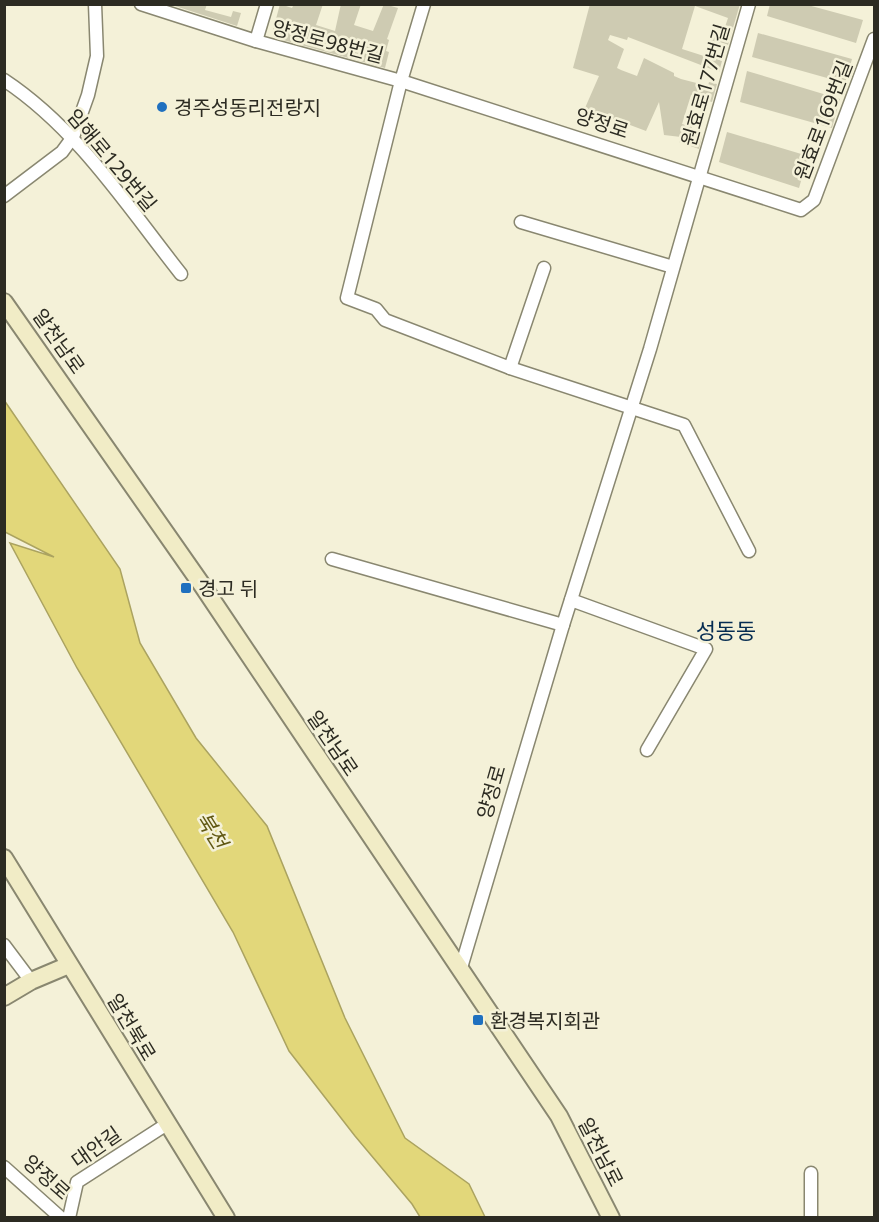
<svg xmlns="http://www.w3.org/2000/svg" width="879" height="1222" viewBox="0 0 879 1222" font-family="'Noto Sans','Noto Sans KR',sans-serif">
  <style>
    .water { fill: #e2d77a; stroke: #aba360; stroke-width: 1.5 }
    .building { fill: #cecbb2; fill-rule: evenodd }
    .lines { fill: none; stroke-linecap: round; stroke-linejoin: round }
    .street-casing { stroke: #898770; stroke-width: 15 }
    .secondary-casing { stroke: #898770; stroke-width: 20 }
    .street { stroke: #fff; stroke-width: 12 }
    .secondary { stroke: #f1ecc6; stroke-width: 16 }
    .poi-dot { fill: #1f70bf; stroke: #f4f1d8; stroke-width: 2 }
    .labels { text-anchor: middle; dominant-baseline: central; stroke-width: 5; stroke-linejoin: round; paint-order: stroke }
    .street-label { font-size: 20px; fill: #2c2b22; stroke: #f4f1d8 }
    .poi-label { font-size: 20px; fill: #2c2b22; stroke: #f4f1d8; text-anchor: start }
    .water-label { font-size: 21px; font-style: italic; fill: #615813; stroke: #f4f1d8 }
    .quarter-label { font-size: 22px; fill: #052c51; stroke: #f4f1d8 }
  </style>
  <rect width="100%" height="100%" fill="#f4f1d8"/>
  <path class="water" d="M4 400 120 569 140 643 196 738 267 826 345 1018 405 1138 469 1184 485 1217H420L412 1204 355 1136 289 1051 233 932 77 668 10 543 54 557 5 532Z"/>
  <g class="building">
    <path d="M169 4H207L205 10 231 17 233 11 241 13 237 26Z"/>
    <path d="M280 4 292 8 294 4H323L316 25 335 31 341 4H361L354 25 373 31 384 4 398 8 387 39 389 40 386 51 389 52 385 68 276 38 272 34Z"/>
    <path d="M590 4H740L728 45 720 42 714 58 722 61 719 72 628 37 627 40 610 35 608 40 624 49 617 68 621 70 637 76 644 58 674 73V76L681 79 708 86 709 82 717 84 712 102 691 95 682 124 692 127 689 132 702 136 699 149 679 142 681 137 664 135 659 102 646 131 585 108 599 76 573 68ZM695 6 728 18 723 33 714 31 704 56 682 49Z"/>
    <path d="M770 4H804L863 20 856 43 767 16Z"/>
    <path d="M758 33 852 59 845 83 752 57Z"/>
    <path d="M747 71 840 99 832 128 740 102Z"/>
    <path d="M727 132 808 156 799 188 719 162Z"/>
  </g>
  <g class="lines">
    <defs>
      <g id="street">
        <path d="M141 4 256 41 401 81 801 210 814 200 874 39"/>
        <path d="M424 4 401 81 347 298 376 309 385 320 510 368 684 425 749 551"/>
        <path d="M256 41 267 4"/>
        <path d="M4 80C78 129 127 206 181 274"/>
        <path d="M4 196 62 152 73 137 88 95 97 56 95 4"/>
        <path d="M521 222 673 267"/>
        <path d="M510 368 544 268"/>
        <path d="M332 559 563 625"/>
        <path d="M571 600 706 649 647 750"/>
        <path d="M4 945 31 981"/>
        <path d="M460 971 563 625 650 349 749 4"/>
        <path d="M4 1167 61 1218"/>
        <path d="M811 1173V1218"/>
        <path d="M69 1218 77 1182 167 1124"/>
      </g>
      <g id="secondary">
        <path d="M4 302 202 585 559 1116 611 1218"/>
        <path d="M4 858 226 1218"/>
        <path d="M4 997 31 981 69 965"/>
      </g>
    </defs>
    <use href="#street" class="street-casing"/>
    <use href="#secondary" class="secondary-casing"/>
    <use href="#street" class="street"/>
    <use href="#secondary" class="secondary"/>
  </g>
  <g class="poi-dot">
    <circle cx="162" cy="107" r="6"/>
    <rect x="180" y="582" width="12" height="12" rx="3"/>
    <rect x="472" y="1014" width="12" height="12" rx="3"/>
  </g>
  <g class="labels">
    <g class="street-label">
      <text transform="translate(328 41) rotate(15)">양정로98번길</text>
      <text transform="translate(705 85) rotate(-74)">원효로177번길</text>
      <text transform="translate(823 120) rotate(-69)">원효로169번길</text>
      <text transform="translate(602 123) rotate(18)">양정로</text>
      <text transform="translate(112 160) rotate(50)">임해로129번길</text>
      <text transform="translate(59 341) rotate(55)">알천남로</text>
      <text transform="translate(333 743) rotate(56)">알천남로</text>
      <text transform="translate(491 792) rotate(-74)">양정로</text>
      <text transform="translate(132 1027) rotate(59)">알천북로</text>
      <text transform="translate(96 1147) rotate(-35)">대안길</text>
      <text transform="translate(601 1152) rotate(63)">알천남로</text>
      <text transform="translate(47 1177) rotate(42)">양정로</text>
    </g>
    <g class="poi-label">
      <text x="174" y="107">경주성동리전랑지</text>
      <text x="198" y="588">경고 뒤</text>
      <text x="490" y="1020">환경복지회관</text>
    </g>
    <g class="water-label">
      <text transform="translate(212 830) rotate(58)">북천</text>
    </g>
    <g class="quarter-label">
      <text x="726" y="630">성동동</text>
    </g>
  </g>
  <rect width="879" height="1222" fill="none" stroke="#2c2b22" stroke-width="12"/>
</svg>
